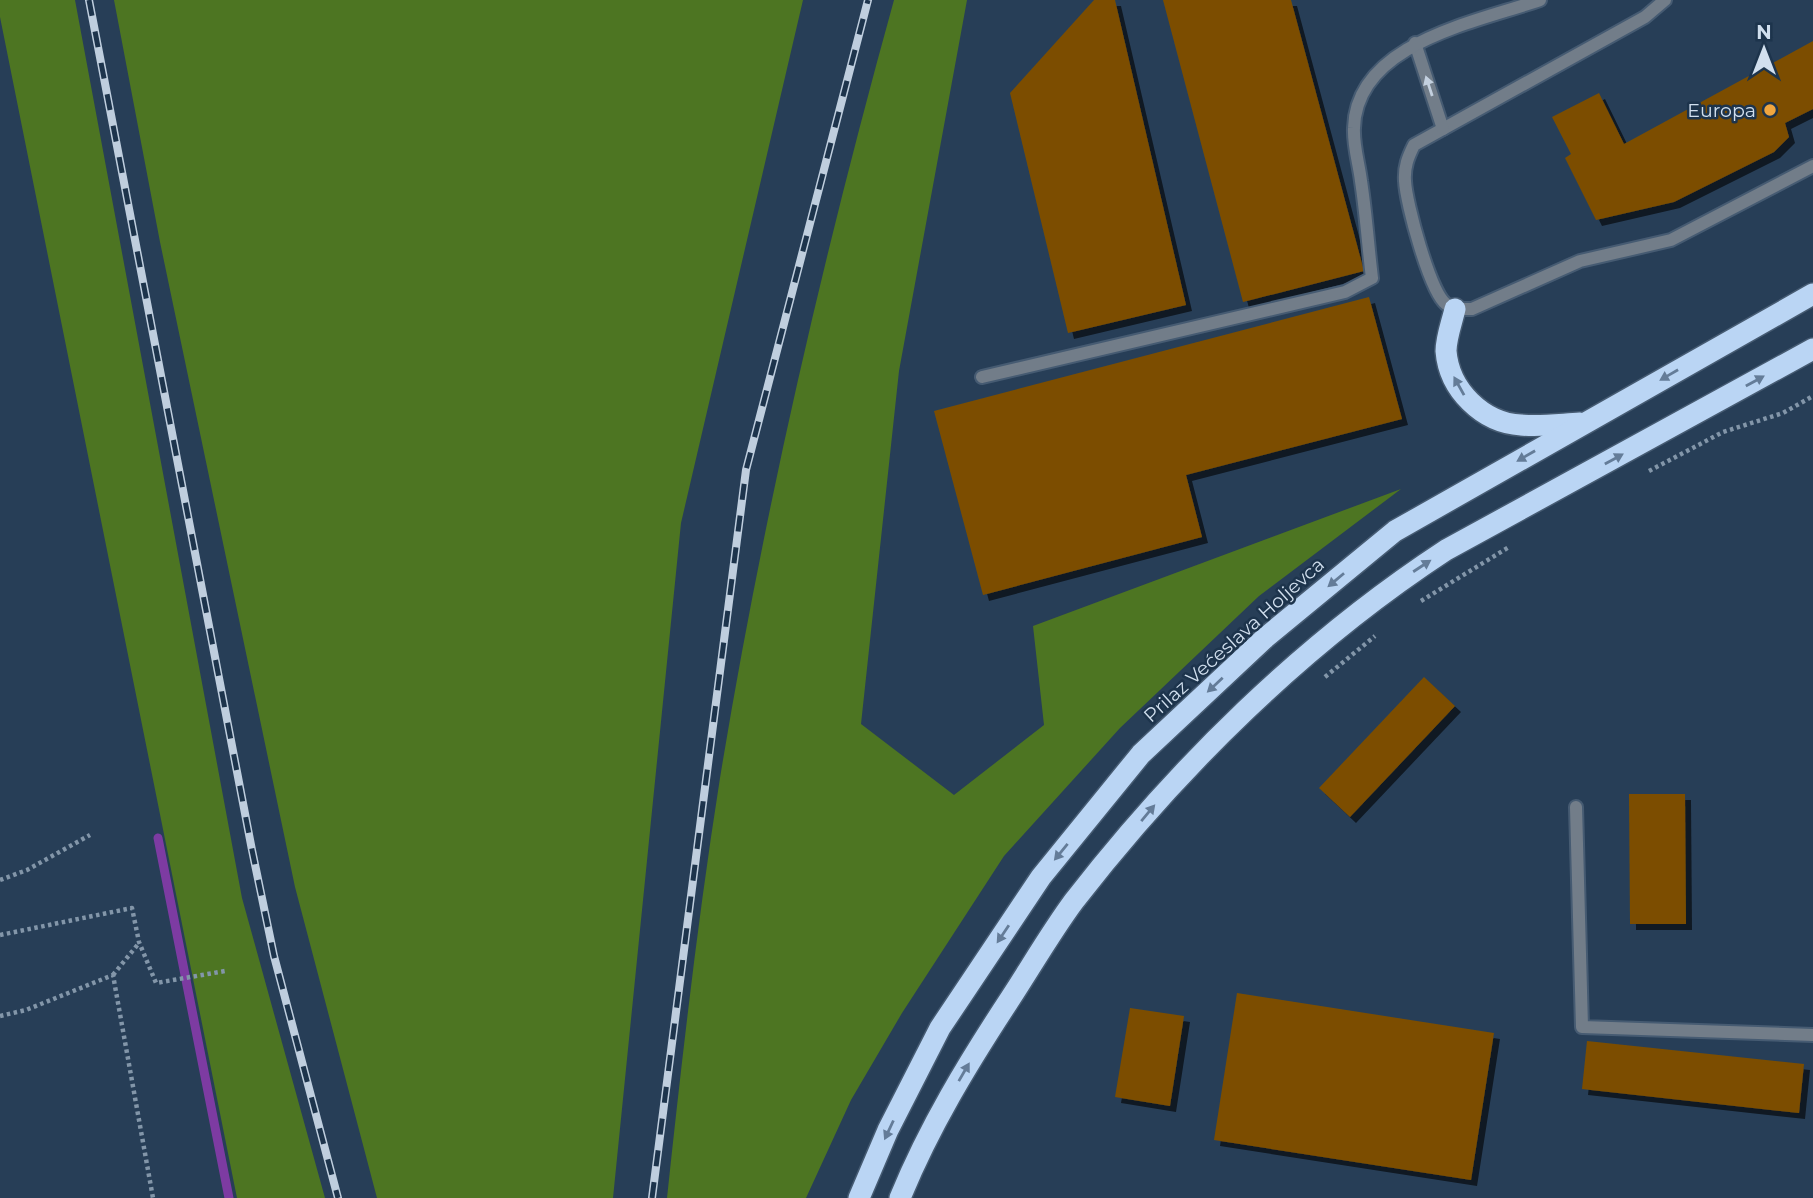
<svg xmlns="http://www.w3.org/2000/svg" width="1813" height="1198" viewBox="0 0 1813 1198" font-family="Montserrat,sans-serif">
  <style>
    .green { fill: #4d7522 }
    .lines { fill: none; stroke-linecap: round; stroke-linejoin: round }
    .stream { stroke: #7d3ba2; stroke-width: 9 }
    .building { fill: #7b4e00; filter: url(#shadow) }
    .lane-casing { stroke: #465b72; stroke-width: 16 }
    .highway-casing { stroke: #465b72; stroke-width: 24 }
    .path { stroke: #8396a9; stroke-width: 4.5; stroke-dasharray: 3.5 3.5; stroke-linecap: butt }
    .lane { stroke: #727d89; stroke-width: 12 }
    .highway { stroke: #bad5f4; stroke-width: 21 }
    .rail-casing { stroke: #bfcede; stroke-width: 8 }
    .rail { stroke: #1d344c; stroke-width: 5; stroke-dasharray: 16; stroke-linecap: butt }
    .oneway { fill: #c3d0df }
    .oneway2 { fill: #647c98 }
    .poi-dot { fill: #f0a63f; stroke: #1d344c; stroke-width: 2.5 }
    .labels { text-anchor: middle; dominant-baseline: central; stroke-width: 5; stroke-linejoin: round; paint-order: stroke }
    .poi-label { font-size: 19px; fill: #d1dfee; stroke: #1d344c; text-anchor: end }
    .street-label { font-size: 19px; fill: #d1dfee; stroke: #1d344c }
  </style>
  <defs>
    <filter id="shadow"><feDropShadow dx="6" dy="6" stdDeviation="0" flood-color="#0009"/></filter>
  </defs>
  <rect width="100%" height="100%" fill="#273e57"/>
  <g class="green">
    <path d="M0 0H75L242 898 325 1198H237L0 17Z"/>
    <path d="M114 0H803L681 523 613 1198H377L295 887 160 242Z"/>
    <path d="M894 0H967L899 371 861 724 954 795 1044 725 1033 626 1401 489 1259 596 1120 728 1004 856 902 1013 851 1100 806 1198H667C682 1058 698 917 720 778 763 516 823 256 894 0Z"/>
  </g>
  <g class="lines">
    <path class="stream" d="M158 838 229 1198"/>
  </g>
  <g class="building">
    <path d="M1094 0H1115L1186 305 1068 333 1010 93Z"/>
    <path d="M1163 0H1291L1364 271 1243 302Z"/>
    <path d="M1813 41V109L1785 123 1789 137 1774 152 1674 202 1596 220 1565 158 1571 154 1552 117 1599 93 1624 144Z"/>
    <path d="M1369 297 1402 419 1186 475 1202 537 983 595 934 411Z"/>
    <path d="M1424 677 1455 706 1350 817 1319 788Z"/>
    <path d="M1629 794H1685L1686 924H1630Z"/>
    <path d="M1237 993 1494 1033 1471 1180 1214 1140Z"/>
    <path d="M1130 1008 1184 1016 1170 1106 1115 1097Z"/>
    <path d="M1587 1041 1804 1064 1799 1113 1582 1089Z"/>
  </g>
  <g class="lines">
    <defs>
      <g id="lane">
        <path d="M1665 0 1645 17 1414 145C1408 157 1404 167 1405 181 1406 203 1430 292 1446 304 1454 310 1462 309 1472 309L1580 261 1671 240 1813 166"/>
        <path d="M1415 43 1443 129"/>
        <path d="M982 377 1345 292 1372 278C1368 246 1366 213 1361 181 1359 164 1353 145 1354 128 1356 43 1477 22 1540 0"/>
        <path d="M1576 807 1582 1027 1813 1035"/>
      </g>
      <g id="highway">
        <path d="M1455 309C1452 322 1446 338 1446 351 1449 390 1483 423 1521 425 1540 427 1561 424 1580 423"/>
        <path d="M859 1198 888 1130 940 1028 1041 877 1141 754 1265 638 1395 531 1813 294"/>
        <path d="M900 1198C929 1127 968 1063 1010 999 1031 967 1051 932 1074 901 1178 767 1304 643 1446 550L1813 349"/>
      </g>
    </defs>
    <use href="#lane" class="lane-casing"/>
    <use href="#highway" class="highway-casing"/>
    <g class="path">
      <path d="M1649 471 1723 432 1783 413 1813 396"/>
      <path d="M1421 601 1509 547"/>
      <path d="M1325 677 1375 636"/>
      <path d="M0 880 27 870 90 835"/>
      <path d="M0 935 132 908 139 942 156 983 225 971"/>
      <path d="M113 975 139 943"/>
      <path d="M0 1016 26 1010 113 975 153 1198"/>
    </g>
    <use href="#lane" class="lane"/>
    <use href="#highway" class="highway"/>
    <defs>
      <g id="rail">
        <path d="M89 0 252 850 274 956 338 1198"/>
        <path d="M652 1198 746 470 868 0"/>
      </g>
    </defs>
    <use href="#rail" class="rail-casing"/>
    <use href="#rail" class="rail"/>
  </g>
  <defs><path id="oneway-solid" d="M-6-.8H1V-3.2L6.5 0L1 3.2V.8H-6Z" transform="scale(1.75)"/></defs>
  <use class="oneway" href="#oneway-solid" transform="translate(1429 86) rotate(-108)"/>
  <g class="oneway2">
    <use href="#oneway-solid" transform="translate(1669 375) rotate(150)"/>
    <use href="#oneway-solid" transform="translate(1755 381) rotate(-29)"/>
    <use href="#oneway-solid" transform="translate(1459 386) rotate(-119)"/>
    <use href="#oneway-solid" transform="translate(1526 456) rotate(150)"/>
    <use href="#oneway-solid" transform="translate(1614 459) rotate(-29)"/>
    <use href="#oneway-solid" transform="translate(1422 566) rotate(-33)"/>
    <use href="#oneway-solid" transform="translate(1336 580) rotate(140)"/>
    <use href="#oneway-solid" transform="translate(1215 685) rotate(137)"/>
    <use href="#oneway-solid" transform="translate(1148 813) rotate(-50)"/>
    <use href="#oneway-solid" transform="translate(1061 852) rotate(129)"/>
    <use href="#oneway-solid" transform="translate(1003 934) rotate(124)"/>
    <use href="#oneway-solid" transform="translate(964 1072) rotate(-60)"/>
    <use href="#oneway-solid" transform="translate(889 1130) rotate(115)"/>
  </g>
  <circle class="poi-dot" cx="1770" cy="110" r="7"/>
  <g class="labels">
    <g class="poi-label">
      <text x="1756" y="110">Europa</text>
    </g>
    <g class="street-label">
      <text transform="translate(1234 640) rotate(-42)">Prilaz Većeslava Holjevca</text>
    </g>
  </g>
  <g transform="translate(1764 49)" stroke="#1d344c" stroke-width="5" paint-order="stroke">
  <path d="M0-5L12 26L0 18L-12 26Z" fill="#d1dfee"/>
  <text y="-10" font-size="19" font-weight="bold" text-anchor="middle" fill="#d1dfee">N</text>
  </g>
</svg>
